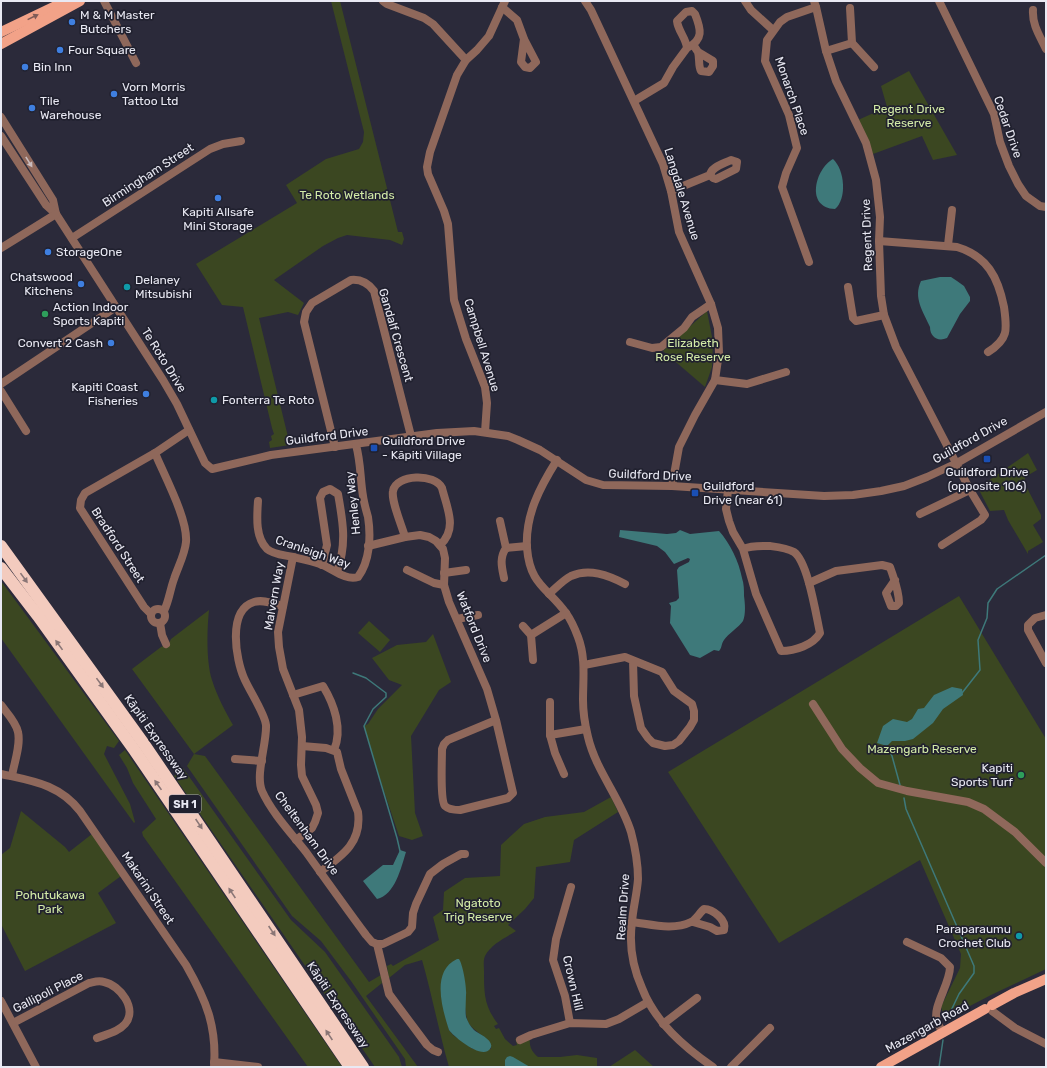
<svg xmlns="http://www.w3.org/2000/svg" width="1047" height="1068" viewBox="0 0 1047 1068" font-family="Rubik,sans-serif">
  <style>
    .green { fill: #3b4721; fill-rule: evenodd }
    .water { fill: #3e797a }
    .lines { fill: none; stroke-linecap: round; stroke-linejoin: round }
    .stream { stroke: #3e797a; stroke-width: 1.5 }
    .minor { stroke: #8f685b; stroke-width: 8 }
    .major { stroke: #f2a288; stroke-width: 10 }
    .highway { stroke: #f3cbbe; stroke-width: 12 }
    .oneway { fill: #7f5b57 }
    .oneway2 { fill: #cabcbe }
    .oneway3 { fill: #8a7676 }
    .shop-dot { fill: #3f7fe0; stroke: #21212f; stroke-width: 1.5 }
    .culture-dot { fill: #0f9aa8; stroke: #21212f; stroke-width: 1.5 }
    .leisure-dot { fill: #2e9e5b; stroke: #21212f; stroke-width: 1.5 }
    .transit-dot { fill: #1a4fb4; stroke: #21212f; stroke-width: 1.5 }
    .labels { text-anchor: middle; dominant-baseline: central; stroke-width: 3.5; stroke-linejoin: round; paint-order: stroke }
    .shield { fill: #21212f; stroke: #adadb8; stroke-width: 1 }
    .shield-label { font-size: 11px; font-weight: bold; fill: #e9e9f3 }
    .poi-label { font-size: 12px; fill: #e9e9f3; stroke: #21212f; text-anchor: start }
    .street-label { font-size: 12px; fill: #e9e9f3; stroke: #21212f }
    .park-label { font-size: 12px; fill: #d3eba7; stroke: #21212f }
  </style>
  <rect width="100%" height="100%" fill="#2b2a3a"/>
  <g class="green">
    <path d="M331 1H340L398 232H402L404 239 402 245 390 240 347 235 338 238 323 246 274 280 304 303 298 315 288 312 259 318 290 445 270 448 269 442 272 440 271 436 274 434 272 428 243 307 222 305 196 264 297 203 286 185 326 159 359 149 363 142 364 132Z"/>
    <path d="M909 71 957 155 933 160 922 136 873 154 858 120 887 107 881 86Z"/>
    <path d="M707 311 713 342 712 367 705 387 663 351Z"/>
    <path d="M1028 453 1037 470 1025 477V484L1041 515V519L1033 525 1043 542 1028 551V554L1008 520 1004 510 990 511 978 488Z"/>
    <path d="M1 581 119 741 114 748 107 746 104 754 130 804 135 822 134 823 1 638Z"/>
    <path d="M959 596 1046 739V969L991 995 945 1019 941 1007 960 968 961 954 920 860 779 943 668 772Z"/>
    <path d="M209 610C207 630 206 661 212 680 217 696 225 711 233 725L194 754 205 756 369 982 381 975 382 983 366 996 418 1067H406L405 1059 351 981 321 941 292 916 187 766 194 754 132 669 161 647 169 643 171 639Z"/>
    <path d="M369 621 390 640 380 652 358 633Z"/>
    <path d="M433 634 451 682 439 690 411 736 415 813 423 836 412 840 399 836 382 785 364 726 368 724 378 709 402 685 389 680 372 658 397 645 426 642Z"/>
    <path d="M125 750 342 1067H308L143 836 142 832 156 819 133 783 127 768 119 755Z"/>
    <path d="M183 768 291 920 325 952 399 1057 402 1067H375L174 776Z"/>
    <path d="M611 797 618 812 574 840 570 862 536 867 534 898 525 909 508 925 516 931C505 938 491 944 485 956 483 960 484 967 484 971 484 993 484 1006 498 1024L494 1026 496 1029 499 1028 505 1039 513 1046 517 1045 515 1038 519 1044 530 1037C529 1046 531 1051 538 1057H560L577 1055 597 1058V1067H449C439 1032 432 995 422 960L405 965 389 978 387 966 391 964 393 966 439 940 433 917 443 910 444 892 465 878 500 876 501 845 524 824 545 817 584 812ZM463 972C464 983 464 1017 469 1024 476 1033 487 1036 491 1046V1049H473L453 1035 449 1030 443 1005Z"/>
    <path d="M21 811 65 847 69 852 92 834 121 876 98 893 116 923 25 971 1 924V855L10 848Z"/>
    <path d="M635 1050 654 1067H609Z"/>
  </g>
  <g class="water">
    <path d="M833 159C845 170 847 199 835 209 805 208 815 169 833 159Z"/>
    <path d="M940 277H951L957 281 964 286 970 297V301L960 314 947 338C938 342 930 337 930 327 923 311 913 298 921 281Z"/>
    <path d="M620 530 667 534 676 533 680 530 690 534 719 531C730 543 739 562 742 578 744 584 744 590 744 596 745 603 746 614 743 621 739 627 728 634 724 640 721 644 722 648 719 651L714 650 700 658 690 655 670 623 671 606 669 603 676 601 679 598 677 570 679 567 689 562 690 559 688 558 674 564 665 552 657 546 619 537Z"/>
    <path d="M952 687 962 689 963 695 943 709 933 723 913 739 905 741H892L887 746 877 743 883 726 893 719 907 722 912 719 918 709 924 708 934 695Z"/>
    <path d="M400 850 406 852C401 868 395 895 377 899L363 881 383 865H393Z"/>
    <path d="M457 959H459C463 965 467 988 466 995 466 1002 465 1010 466 1017 468 1022 470 1026 474 1030 479 1034 496 1041 490 1049 482 1060 454 1037 449 1030 442 1008 431 971 457 959Z"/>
    <path d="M510 1056 513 1057 530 1067H505V1060L507 1057Z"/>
  </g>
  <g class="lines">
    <g class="stream">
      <path d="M353 673 366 678 386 693V697L373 709 364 726 397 838 400 851"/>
      <path d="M962 693 980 670 978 640 987 618 988 603 997 589 1046 555"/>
      <path d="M887 746 892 756 900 785"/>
      <path d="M904 798 906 809 974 966V973L959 994 947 1019"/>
      <path d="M939 1067 943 1040"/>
    </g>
    <g class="minor">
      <path d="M104 1 136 63"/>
      <path d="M383 1 387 4 424 18 433 24 466 60"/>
      <path d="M585 1 591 10 663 164 671 191 679 232 711 304 718 328 719 353 715 380 695 415 679 447 672 486"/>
      <path d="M745 1 751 10 773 30"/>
      <path d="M814 1 816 7 826 51 836 81 866 143 876 180 880 217 879 241 881 296 884 315 896 347 970 490 985 515 981 520 942 545"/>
      <path d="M939 1 994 114 1000 142 1009 166 1018 184 1026 196 1040 206 1046 207"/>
      <path d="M502 7 517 20 524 39 536 62 530 68 525 67 521 62 524 39"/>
      <path d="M850 8 852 43"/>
      <path d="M1033 10C1032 25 1040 36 1046 49"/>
      <path d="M694 46 698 52 713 61V66L709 72 701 71C698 65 700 59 698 52"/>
      <path d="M826 51 852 43 874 67"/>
      <path d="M634 101 664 83 673 67 687 48C686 38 678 31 677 21L686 12 692 11 695 14C701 29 704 40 687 48"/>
      <path d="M1 117 53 200 56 214"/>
      <path d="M1 136 46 205 56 214 163 380 177 404 205 463 212 469 271 455 437 433 474 431 508 436 518 440 540 450 586 480 603 485 672 486 824 496 853 495 881 491 904 486 927 477 957 463 1046 412"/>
      <path d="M671 191 710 175C711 167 723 164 731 160L737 162 736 169 716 179 713 178 710 175"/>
      <path d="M72 238 210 149 223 144 241 141"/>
      <path d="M879 241 957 247C987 256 998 277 1004 307 1007 329 1009 339 988 352"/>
      <path d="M948 245 952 210"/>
      <path d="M1 248 56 214"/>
      <path d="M809 262 782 187 786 173 797 148 789 115 765 61 767 40 780 22 787 17 816 7"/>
      <path d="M848 287 853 318 856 321 884 315"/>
      <path d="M630 342 652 348 661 347 684 328 692 317 711 304"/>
      <path d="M715 380 747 384 786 372"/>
      <path d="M1 384 116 307"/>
      <path d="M1 391 26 431"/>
      <path d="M485 432 487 403 485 387 466 339 454 300 448 224 444 211 428 174 427 167 430 152 457 75 466 60 477 50 489 36 505 1"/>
      <path d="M335 447 304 322 306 312 312 303 351 280C361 279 368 283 374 291L411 436"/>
      <path d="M155 453C164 475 188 519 186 542 185 554 178 567 174 579 170 590 169 601 164 611"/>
      <path d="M557 460C540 487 525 515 527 548 530 585 547 587 566 613 571 620 575 629 578 637 586 658 583 679 583 700 583 713 585 725 588 737 596 771 621 799 631 832 635 847 638 863 638 879 637 894 633 908 632 922 629 944 633 968 642 988 655 1022 684 1047 713 1067"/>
      <path d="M728 490 726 509 729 521 733 532 743 549 756 594 781 651C795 651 813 645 820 633 816 615 808 562 794 552 787 548 778 547 770 546 761 546 752 545 743 549"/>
      <path d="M258 501C257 516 255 537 267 549 274 555 285 555 293 557 302 559 312 561 320 564 332 568 345 581 358 577 370 561 371 536 368 517 366 510 364 503 363 496 360 478 361 463 356 445"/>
      <path d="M920 514 970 490"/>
      <path d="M500 521 506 548C499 558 502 568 504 578"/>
      <path d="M405 537C402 526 391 501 393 491 396 474 435 473 442 488 447 508 458 529 440 545"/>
      <path d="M368 546 405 537 420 535 429 537 436 541 443 549 445 558 444 585 449 602 487 689 496 720 513 793 508 798 460 810C455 810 449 810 445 806 440 800 442 759 442 749L444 744 448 740 496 720"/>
      <path d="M506 548 527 546"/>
      <path d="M293 557 278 632 279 647 283 669 299 710 302 737 301 765 302 776 316 805 318 813 315 822 312 828 296 840"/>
      <path d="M322 565 327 545 320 498 323 492 330 489 338 494C343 522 347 544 337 572"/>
      <path d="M407 570 434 583 444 585"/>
      <path d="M444 573 466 570"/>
      <path d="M809 583 836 571 882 565 890 567C894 579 899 590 899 603L896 606H891L886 593 895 580"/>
      <path d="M549 594C556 588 563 580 571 576 589 568 608 575 625 584"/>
      <path d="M283 606C274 604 264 599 254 602 227 610 236 660 244 678 249 690 265 714 266 725 267 743 255 775 262 791 272 813 291 833 306 852 326 880 346 908 366 935L372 942 377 944H383L408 932 412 927 413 913 416 904 430 874 443 864 461 854H465"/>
      <circle cx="158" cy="616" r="7"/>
      <path d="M151 614 144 607 80 508 81 500 85 493 155 453 189 430"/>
      <path d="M1046 615 1035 618 1028 625V630L1046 663"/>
      <path d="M457 619 478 615"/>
      <path d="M160 623 162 635 166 644"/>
      <path d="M523 626 531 635 533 660"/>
      <path d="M531 635 566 613"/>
      <path d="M584 665 625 657 662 672 674 691 692 704 694 711V720L690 727 679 741 673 745 665 746 653 743 648 738 641 728 634 696 633 661"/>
      <path d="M293 695 323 686C334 704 343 729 334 750"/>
      <path d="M550 702V735L555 753 564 774"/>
      <path d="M813 704 842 749 860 768 878 783 907 791 968 802 984 809 1015 832 1046 863"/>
      <path d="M1 705C7 713 16 722 18 732 21 745 14 763 12 776"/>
      <path d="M550 735 586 729"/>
      <path d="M302 746 326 748 337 752 341 769 358 812C362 843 342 856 320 872"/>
      <path d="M235 759 262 761"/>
      <path d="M1 774C32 781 59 784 80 811L186 965C206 1000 217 1026 214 1067"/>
      <path d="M632 922C650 924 673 931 691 922 696 920 700 912 704 909 713 909 727 920 724 930L717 931 710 927 693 922"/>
      <path d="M907 942 941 958 950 967C950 984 932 1007 937 1021 938 1025 941 1028 942 1032"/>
      <path d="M377 944 389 994 427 1045 433 1050 438 1052"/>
      <path d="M1 1001 36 1067"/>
      <path d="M992 1011 1015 1028 1046 1044"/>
      <path d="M13 1023 89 983C94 982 99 980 104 982 120 985 138 1009 125 1024 118 1032 107 1034 97 1038"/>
      <path d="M570 1023 565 996 553 960 556 939 571 887"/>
      <path d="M663 1024 697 998"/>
      <path d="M520 1040 531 1035 570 1023 606 1024 619 1019 648 1002"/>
      <path d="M214 1062 258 1067"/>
      <path d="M731 1067 770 1028"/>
    </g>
    <g class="major">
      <path d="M1 32 66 1"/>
      <path d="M1 44 80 1"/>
      <path d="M992 1005 1014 993 1046 979"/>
      <path d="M881 1067 985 1009"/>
    </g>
    <g class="highway">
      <path d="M1 546 144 744 363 1067"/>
      <path d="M1 568 38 616 135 751 350 1067"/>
    </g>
  </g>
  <defs><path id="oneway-solid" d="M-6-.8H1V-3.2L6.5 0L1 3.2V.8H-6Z"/></defs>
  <use class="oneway" href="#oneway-solid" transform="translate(33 17) rotate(-26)"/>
  <use class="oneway2" href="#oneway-solid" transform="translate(29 162) rotate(58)"/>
  <g class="oneway3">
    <use href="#oneway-solid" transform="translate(24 578) rotate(54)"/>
    <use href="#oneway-solid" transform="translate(59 645) rotate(-126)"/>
    <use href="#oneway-solid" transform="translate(100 683) rotate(54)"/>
    <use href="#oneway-solid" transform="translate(158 785) rotate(-125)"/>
    <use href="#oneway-solid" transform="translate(199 824) rotate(56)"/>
    <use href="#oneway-solid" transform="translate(232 893) rotate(-124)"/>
    <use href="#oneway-solid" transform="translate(272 931) rotate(56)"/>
    <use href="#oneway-solid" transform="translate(329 1035) rotate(-124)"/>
  </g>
  <g class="shop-dot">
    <circle cx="72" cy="22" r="4"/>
    <circle cx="60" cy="50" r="4"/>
    <circle cx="25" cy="67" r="4"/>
    <circle cx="114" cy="94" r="4"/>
    <circle cx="32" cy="108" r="4"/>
    <circle cx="218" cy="198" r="4"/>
    <circle cx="48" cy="252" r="4"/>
    <circle cx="81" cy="284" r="4"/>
    <circle cx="111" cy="343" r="4"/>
    <circle cx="146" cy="394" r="4"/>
  </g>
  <g class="culture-dot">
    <circle cx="127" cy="287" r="4"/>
    <circle cx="214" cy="400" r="4"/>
    <circle cx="1019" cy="936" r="4"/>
  </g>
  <g class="leisure-dot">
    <circle cx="45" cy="314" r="4"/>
    <circle cx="1021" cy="775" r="4"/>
  </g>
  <g class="transit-dot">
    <rect x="370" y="444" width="8" height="8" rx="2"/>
    <rect x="983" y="455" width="8" height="8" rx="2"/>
    <rect x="691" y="489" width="8" height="8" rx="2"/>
  </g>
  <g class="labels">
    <rect class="shield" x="169" y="795" width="32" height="18" rx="3"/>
    <g class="shield-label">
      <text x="185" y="804">SH 1</text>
    </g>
    <g class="poi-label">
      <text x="80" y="15">M &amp; M Master<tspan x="80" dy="14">Butchers</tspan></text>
      <text x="68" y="50">Four Square</text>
      <text x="33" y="67">Bin Inn</text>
      <text x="122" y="87">Vorn Morris<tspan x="122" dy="14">Tattoo Ltd</tspan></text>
      <text x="40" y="101">Tile<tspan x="40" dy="14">Warehouse</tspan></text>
      <text x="218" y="212" text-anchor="middle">Kapiti Allsafe<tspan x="218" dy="14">Mini Storage</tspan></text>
      <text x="56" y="252">StorageOne</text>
      <text x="73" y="277" text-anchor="end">Chatswood<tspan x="73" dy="14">Kitchens</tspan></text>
      <text x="135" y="280">Delaney<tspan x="135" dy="14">Mitsubishi</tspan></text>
      <text x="53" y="307">Action Indoor<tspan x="53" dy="14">Sports Kapiti</tspan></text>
      <text x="103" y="343" text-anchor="end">Convert 2 Cash</text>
      <text x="138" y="387" text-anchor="end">Kapiti Coast<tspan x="138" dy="14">Fisheries</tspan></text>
      <text x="222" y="400">Fonterra Te Roto</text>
      <text x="382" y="441">Guildford Drive<tspan x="382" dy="14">- Kāpiti Village</tspan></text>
      <text x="987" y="472" text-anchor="middle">Guildford Drive<tspan x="987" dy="14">(opposite 106)</tspan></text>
      <text x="703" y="486">Guildford<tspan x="703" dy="14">Drive (near 61)</tspan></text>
      <text x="1013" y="768" text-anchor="end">Kapiti<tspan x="1013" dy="14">Sports Turf</tspan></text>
      <text x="1011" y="929" text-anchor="end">Paraparaumu<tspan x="1011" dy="14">Crochet Club</tspan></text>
    </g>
    <g class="street-label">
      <text transform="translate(792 96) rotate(71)">Monarch Place</text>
      <text transform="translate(1008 127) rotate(71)">Cedar Drive</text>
      <text transform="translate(148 175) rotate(-33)">Birmingham Street</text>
      <text transform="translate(682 194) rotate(73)">Langdale Avenue</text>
      <text transform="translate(867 235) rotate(-92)">Regent Drive</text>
      <text transform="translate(396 335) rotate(74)">Gandalf Crescent</text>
      <text transform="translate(482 345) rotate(73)">Campbell Avenue</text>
      <text transform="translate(164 360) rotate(58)">Te Roto Drive</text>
      <text transform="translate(327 436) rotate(-7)">Guildford Drive</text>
      <text transform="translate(970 440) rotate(-29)">Guildford Drive</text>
      <text transform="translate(650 475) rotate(2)">Guildford Drive</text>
      <text transform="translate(353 503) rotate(-96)">Henley Way</text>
      <text transform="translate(118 545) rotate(57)">Bradford Street</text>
      <text transform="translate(313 552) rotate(19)">Cranleigh Way</text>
      <text transform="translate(274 596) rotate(-80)">Malvern Way</text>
      <text transform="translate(474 627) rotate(68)">Watford Drive</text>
      <text transform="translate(156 737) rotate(55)">Kāpiti Expressway</text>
      <text transform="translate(307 833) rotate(54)">Cheltenham Drive</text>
      <text transform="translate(148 888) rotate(56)">Makarini Street</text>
      <text transform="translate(623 907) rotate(-86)">Realm Drive</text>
      <text transform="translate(573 983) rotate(77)">Crown Hill</text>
      <text transform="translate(48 992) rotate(-27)">Gallipoli Place</text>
      <text transform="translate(338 1005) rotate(56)">Kāpiti Expressway</text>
      <text transform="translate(927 1027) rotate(-29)">Mazengarb Road</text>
    </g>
    <g class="park-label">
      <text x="909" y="109">Regent Drive<tspan x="909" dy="14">Reserve</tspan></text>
      <text x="347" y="195">Te Roto Wetlands</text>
      <text x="693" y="343">Elizabeth<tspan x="693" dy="14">Rose Reserve</tspan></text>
      <text x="922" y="749">Mazengarb Reserve</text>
      <text x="50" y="895">Pohutukawa<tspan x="50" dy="14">Park</tspan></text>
      <text x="478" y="903">Ngatoto<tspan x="478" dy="14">Trig Reserve</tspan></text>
    </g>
  </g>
  <rect width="1047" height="1068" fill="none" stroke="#e9e9f3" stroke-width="4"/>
</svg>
